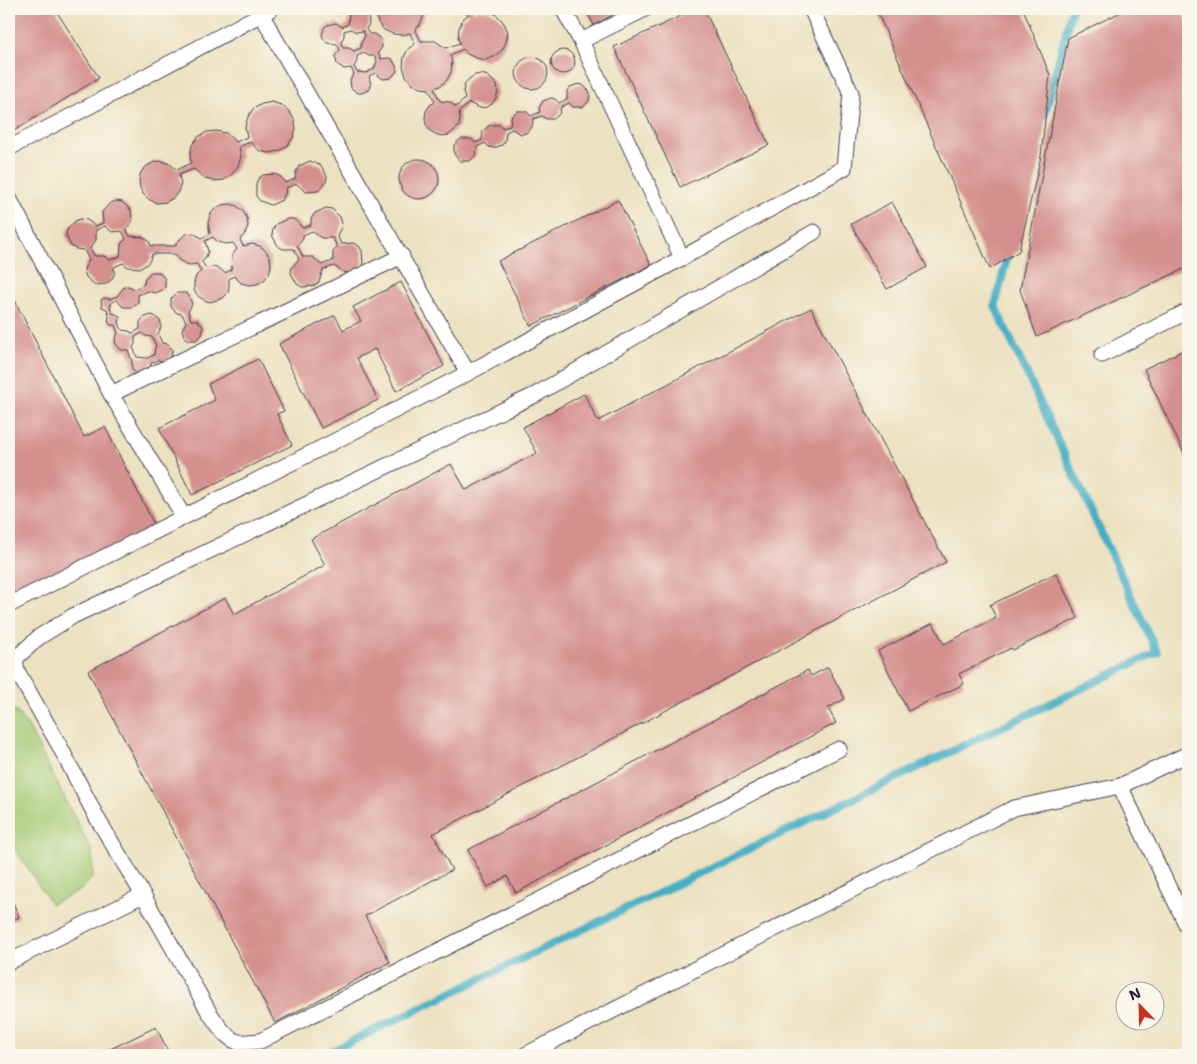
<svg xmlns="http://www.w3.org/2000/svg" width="1197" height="1064" viewBox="0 0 1197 1064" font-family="'Shantell Sans',sans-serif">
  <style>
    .green { fill: #a4ca75; stroke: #637658 }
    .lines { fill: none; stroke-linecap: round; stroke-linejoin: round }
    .stream { stroke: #45aec4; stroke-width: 8 }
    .building { fill: #d4908e; fill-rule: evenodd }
    .lane-casing { stroke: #403f4f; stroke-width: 17 }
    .lane { stroke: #fff; stroke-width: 15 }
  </style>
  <rect width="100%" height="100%" fill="#fbf7ec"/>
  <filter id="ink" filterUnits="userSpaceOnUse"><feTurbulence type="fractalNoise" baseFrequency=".02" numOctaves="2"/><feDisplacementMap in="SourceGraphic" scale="10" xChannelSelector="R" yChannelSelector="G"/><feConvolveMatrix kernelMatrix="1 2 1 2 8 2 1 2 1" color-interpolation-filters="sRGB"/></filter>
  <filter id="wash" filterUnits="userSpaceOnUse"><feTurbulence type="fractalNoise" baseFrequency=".0096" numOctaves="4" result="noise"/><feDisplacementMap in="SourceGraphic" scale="20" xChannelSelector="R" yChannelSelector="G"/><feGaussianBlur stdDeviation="1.12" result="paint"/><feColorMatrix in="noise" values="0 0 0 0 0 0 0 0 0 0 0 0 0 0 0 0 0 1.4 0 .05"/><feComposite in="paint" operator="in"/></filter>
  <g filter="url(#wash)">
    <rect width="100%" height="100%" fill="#ece1c0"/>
    <path class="green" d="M9 709 17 712 29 728 92 852 93 877 81 890 51 904 14 847 9 849Z"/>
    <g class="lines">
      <g class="stream">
        <path d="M1044 116 1072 9"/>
        <path d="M323 1055 1157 652 995 306 1009 250"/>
      </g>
    </g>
    <g id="blocks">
      <g class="building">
        <path d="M9 9H55L99 78 9 134Z"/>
        <path d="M375 9H424L423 18 419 26 415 29 421 41H435L446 48 460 43 458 38 459 28 463 19 468 15 465 9H472L474 12 480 10 490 11 498 16 504 23 508 32 506 42 502 50 494 57 485 60 476 58 467 54 463 49 450 55 452 62 451 72 447 80 440 86 434 88 440 101 450 102 456 107 465 99 463 91 465 84 469 79 475 75 481 74 488 76 497 85 498 92 496 98 492 104 487 107 480 108 469 103 459 112 460 119 459 126 449 135 442 136 435 134 429 130 426 124 425 118 426 111 430 105 435 102 429 89 421 88 412 84 406 76 403 67 404 57 408 49 415 44 410 33 402 35 393 34 384 30 378 23Z"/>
        <path d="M585 9H623L594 25Z"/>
        <path d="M696 9H704L769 145 680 187 614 47Z"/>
        <path d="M876 9H1023L1050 75 1041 156 1019 251 990 269Z"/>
        <path d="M1127 9H1181L1188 24V267L1037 337 1020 290 1068 38Z"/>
        <path d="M357 10H361L368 15 369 24 366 29 369 34H374L381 39 382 47 378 53 381 59 388 58 392 59 396 66 397 71 391 78 383 79 375 73 369 76 371 85 370 89 362 93H358L351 88 350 80 354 74 351 68 344 69 337 64 335 56 340 50 337 44 327 43 322 36 324 28 327 25 336 23 342 27 348 24 349 15ZM351 29 356 32 363 31 365 36 361 43V48L354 51 349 48H343L341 42 344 36V31ZM364 53 369 56H375L377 61 374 69 366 73 357 72 354 67 357 61V56Z"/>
        <circle cx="563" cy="62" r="12"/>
        <circle cx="532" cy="73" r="16"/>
        <path d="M579 84 583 85 590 92 589 101 583 107H573L569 103 561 107 560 113 554 119H546L542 116 533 119 532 127 526 133 521 134 512 129 506 132 505 141 502 145 494 148 489 147 485 143 477 147 476 155 470 161H460L454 154V145L461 139H471L475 143 482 140 483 131 490 125H499L504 128 510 126 511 117 517 111H526L531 116 540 112 539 108 543 101 551 98 555 99 559 103 567 99V91L570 87Z"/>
        <path d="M272 102 281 105 289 111 294 119 296 128 293 138 287 146 279 151 269 153 260 151 250 142 239 147 241 157 238 166 232 174 224 180 214 181 205 179 194 169 179 175 181 184 178 192 173 198 166 202 157 203 150 200 144 195 140 188 139 180 141 172 147 166 154 162 162 161 170 164 177 170 191 163 190 155 192 145 198 137 207 132 216 131 226 133 236 142 247 137 245 127 248 117 253 109 262 104Z"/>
        <circle cx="419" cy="179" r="20"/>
        <path d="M310 161 321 166 327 176 326 182 318 191 306 192 297 184 286 188 285 194 282 200 271 205 260 201 256 196V184L258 179 263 175 275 174 281 177 285 183 295 179 296 172 299 166Z"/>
        <path d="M618 200 651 265 531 326 498 261Z"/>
        <path d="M116 201 122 202 131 210 132 222 126 229 130 236 143 237 149 241 151 246H175L177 242 186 234 193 233 202 238 210 233 208 223 210 215 215 209 222 205 230 204 237 206 243 211 247 218 248 226 245 234 240 240 243 246 252 244 260 246 266 251 270 258 271 266 269 274 264 280 257 284 249 285 241 283 234 276 229 279V286L228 293 223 298 210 302 204 300 198 296 194 290V283L196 276 201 271 197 264 190 265 184 263 179 260 175 254H152L150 260 147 264 141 268 128 267 123 263 114 267V275L111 280 106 284 95 285 86 277 84 271 85 266 89 260 84 250 76 249 71 246 66 236 67 230 75 221 80 219 87 220 95 226 103 223 102 212 110 203ZM105 226 112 232 122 231 126 239 121 244 120 256 110 260 104 256H95L90 248 96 240V230ZM213 237 218 242 226 244 233 243 237 249 232 255 231 270 225 273 220 269 213 267 206 268 202 262 206 257 208 251 205 241Z"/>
        <path d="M892 202 927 267 887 289 851 224Z"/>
        <path d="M326 208 332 209 340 217 342 223 341 228 337 235 341 244 353 243 359 246 362 251 363 263 360 268 349 273 343 272 334 266 323 270 319 282 314 286 302 287 297 284 291 273 292 267 299 259 294 249H283L278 246 272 235 273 229 276 224 287 219H293L298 222 302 228 311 225V219L315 213ZM312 231 321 238H333L337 247 333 252V261L321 265 313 257H303L297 246 303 239V235Z"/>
        <path d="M151 272H159L165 279V287L162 290 155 293 148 291 138 295V302L132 307H123L117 300 112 302 110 307 112 313 116 314 120 317 119 323 122 330 129 331 132 333 140 329V322L143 318 151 315 155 316 161 322V327L158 334 162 343 167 344 172 349V352L169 359 163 361 158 360 151 363 150 370 137 375 132 369V361L128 350H121L116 344 115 340 118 333 115 325H111L108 322 109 315 107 309 102 307 101 300 104 298 110 299 117 296 124 287 128 286 135 289 144 284 145 278ZM142 333 146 336 152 337 156 346 155 348 154 355 147 358 137 357 133 347 135 344V337Z"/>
        <path d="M401 282 444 366 396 391 375 349 357 358 378 400 321 428 279 344 335 315 343 330 361 321 353 307Z"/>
        <path d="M9 289 84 437 105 427 155 526 9 600Z"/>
        <path d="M177 293H186L189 296 192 304 188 312 191 320H197L203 327 202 335 196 340H188L185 338 182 330 186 322 182 314 177 313 171 307V299Z"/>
        <path d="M811 308 946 562 433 834 452 870 365 916 390 962 275 1023 88 671 225 598 234 614 325 565 311 539 451 464 466 490 537 453 523 427 584 394 598 421Z"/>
        <path d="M1188 348V462L1144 369Z"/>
        <path d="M258 359 284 411 277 414 292 445 192 495 159 428 215 400 208 384Z"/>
        <path d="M1056 573 1078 618 1013 650 1011 648 959 674 964 684 908 711 878 651 933 623 944 644 996 618 990 605Z"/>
        <path d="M828 667 845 699 828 708 836 723 516 893 507 876 488 887 468 850 808 670 811 676Z"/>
        <path d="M9 893 19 917 9 922Z"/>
        <path d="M156 1027 170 1055H98Z"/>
      </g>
    </g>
  </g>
  <g filter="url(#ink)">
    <use href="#blocks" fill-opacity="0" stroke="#403f4f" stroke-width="1"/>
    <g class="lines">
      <defs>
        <g id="lane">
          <path d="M563 9 581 41 645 9"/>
          <path d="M261 14 468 373"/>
          <path d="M9 148 73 115 271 9"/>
          <path d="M9 198 111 394 184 517"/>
          <path d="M682 258 844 168 851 93 811 9"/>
          <path d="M1102 355 1188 311"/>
          <path d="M111 394 402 256"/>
          <path d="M9 605 333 442 468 373 682 258 581 41"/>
          <path d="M1120 786 1188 928"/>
          <path d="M143 895 209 1012C216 1022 225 1038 238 1042 244 1043 253 1041 260 1041L839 749"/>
          <path d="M9 962 143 895 97 818 59 745 17 671 15 659 39 637 73 616 535 395 814 232"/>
          <path d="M525 1055 1014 808 1120 786 1188 754"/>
        </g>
      </defs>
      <use href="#lane" class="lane-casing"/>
      <use href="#lane" class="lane"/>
    </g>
  </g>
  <rect width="1197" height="1064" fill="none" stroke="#fbf7ec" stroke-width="30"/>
  <g transform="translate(1140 1006) rotate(337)"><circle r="24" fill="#fbf7ec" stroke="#a4a2a5"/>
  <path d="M0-4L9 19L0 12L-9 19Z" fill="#c8321e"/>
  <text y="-8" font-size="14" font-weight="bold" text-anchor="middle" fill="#22223b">N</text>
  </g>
</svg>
